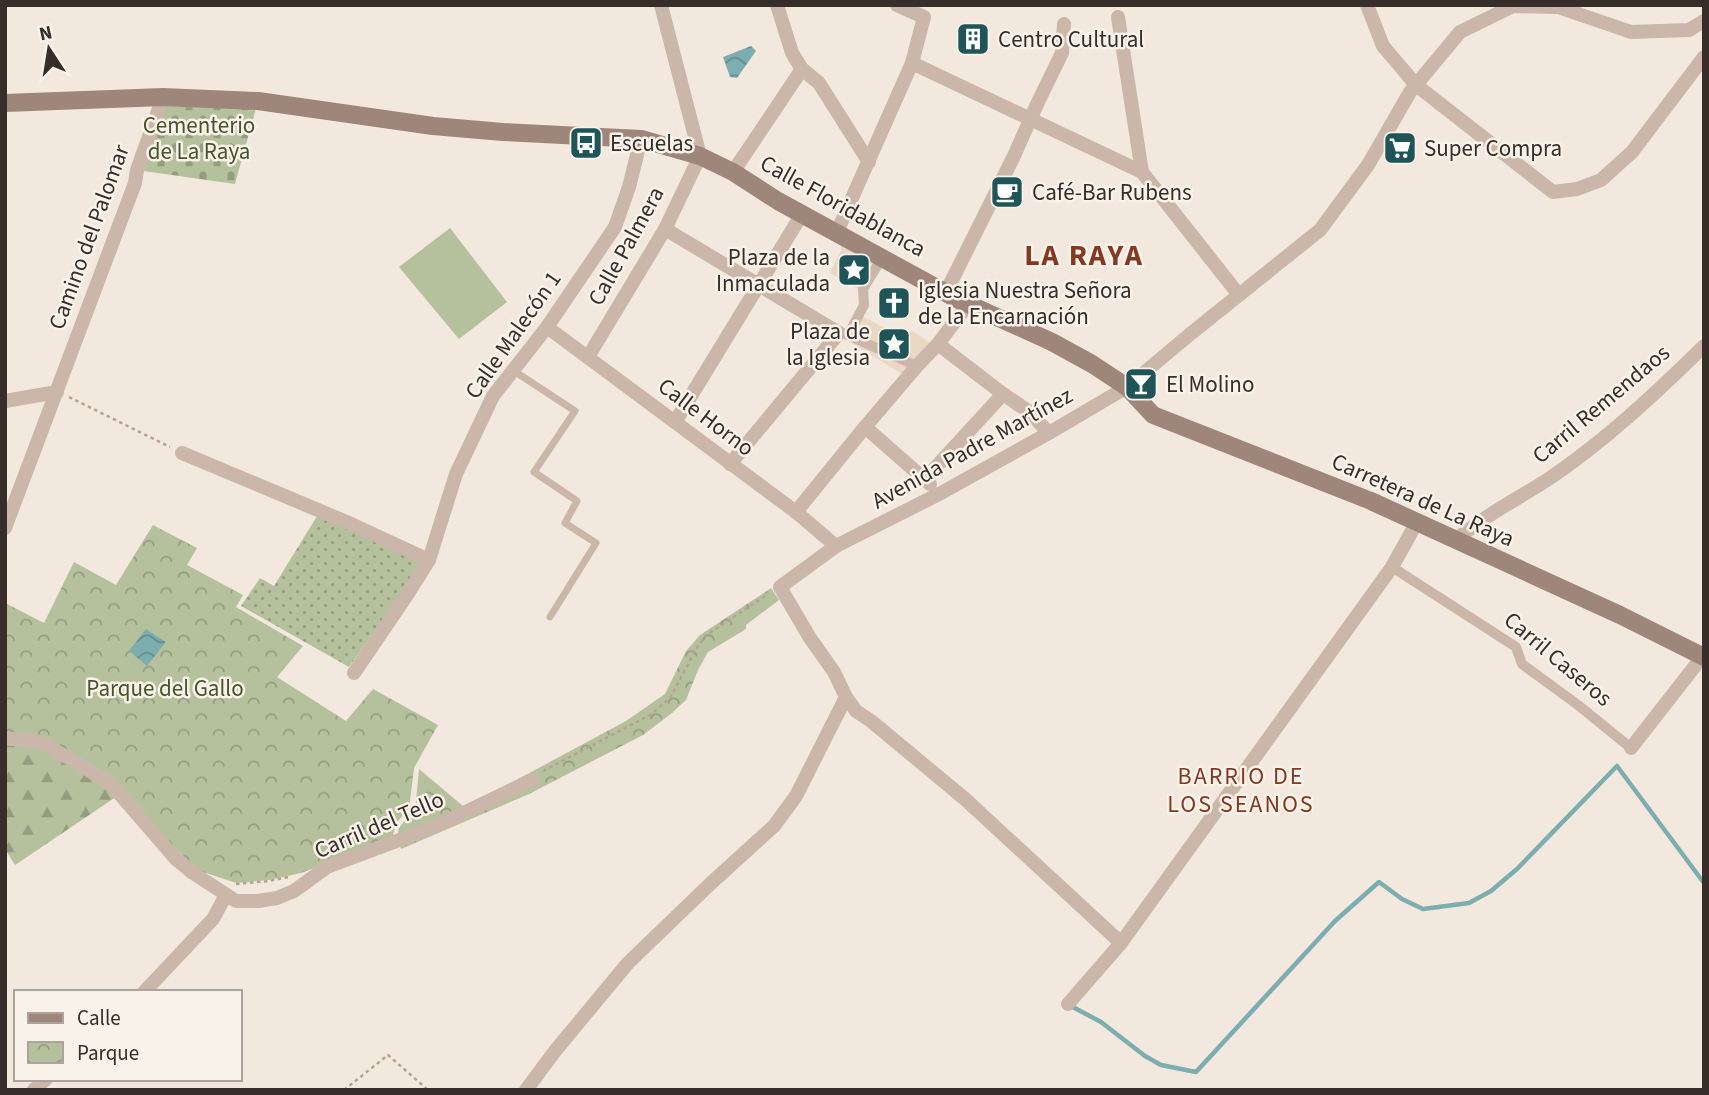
<svg xmlns="http://www.w3.org/2000/svg" width="1709" height="1095" viewBox="0 0 1709 1095" font-family="'Source Sans 3',sans-serif">
  <style>
    .grass { fill: url(#grass-dots) }
    .forest { fill: url(#forest-firs) }
    .cemetery { fill: url(#cemetery-stones) }
    .park { fill: url(#park-crowns) }
    .pitch { fill: #b5c19d }
    .plaza { fill: #ead8c4 }
    .water { fill: url(#water-waves) }
    .lines { fill: none; stroke-linecap: round; stroke-linejoin: round }
    .stream { stroke: #7cadaf; stroke-width: 4.5 }
    .path { stroke: #b6a193; stroke-width: 2.5; stroke-dasharray: 3.5 3.5; stroke-linecap: butt }
    .service { stroke: #cab7a9; stroke-width: 7 }
    .pedestrian { stroke: #cab7a9; stroke-width: 10 }
    .minor { stroke: #cab7a9; stroke-width: 14 }
    .secondary { stroke: #9e867a; stroke-width: 18 }
    .labels { text-anchor: middle; dominant-baseline: central; stroke-width: 5; stroke-linejoin: round; paint-order: stroke }
    .poi-label { font-size: 23px; fill: #372d29; stroke: #f9f2e9; text-anchor: start }
    .park-label { font-size: 23px; fill: #47552d; stroke: #f9f2e9 }
    .street-label { font-size: 23px; fill: #372d29; stroke: #f9f2e9 }
    .neighbourhood-label { font-size: 24px; letter-spacing: 2px; fill: #853923; stroke: #f9f2e9 }
    .district-label { font-size: 30px; font-weight: bold; letter-spacing: 2px; fill: #853923; stroke: #f9f2e9 }
  </style>
  <defs>
    <pattern id="grass-dots" width="8" height="8" patternUnits="userSpaceOnUse" patternTransform="scale(1.75)"><rect width="8" height="8" fill="#b5c19d"/><path d="M2 2h.1M6 6h.1" fill="none" stroke="#949d80" stroke-width="1.8" stroke-linecap="round"/></pattern>
    <pattern id="forest-firs" width="22" height="20" patternUnits="userSpaceOnUse" patternTransform="scale(1.75)"><rect width="22" height="20" fill="#b5c19d"/><path d="M5 1l3.5 6h-7zM16 11l3.5 6h-7z" fill="#949d80"/></pattern>
    <pattern id="cemetery-stones" width="16" height="16" patternUnits="userSpaceOnUse" patternTransform="scale(1.75)"><rect width="16" height="16" fill="#b5c19d"/><path d="M2 7V4a2 2 0 0 1 4 0v3zM10 15v-3a2 2 0 0 1 4 0v3z" fill="#949d80"/></pattern>
    <pattern id="park-crowns" width="20" height="18" patternUnits="userSpaceOnUse" patternTransform="scale(1.75)"><rect width="20" height="18" fill="#b5c19d"/><path d="M2 6a3 3 0 1 1 6 0M12 15a3 3 0 1 1 6 0" fill="none" stroke="#949d80"/></pattern>
    <pattern id="water-waves" width="16" height="10" patternUnits="userSpaceOnUse" patternTransform="scale(1.75)"><rect width="16" height="10" fill="#7cadaf"/><path d="M0 5q4-4 8 0t8 0" fill="none" stroke="#668d8e"/></pattern>
  </defs>
  <rect width="100%" height="100%" fill="#f2e8dd"/>
  <path class="grass" d="M319 513 424 561 349 667 241 606 260 578 274 586Z"/>
  <path class="forest" d="M5 743 39 746 108 788 116 797 15 865 5 849Z"/>
  <path class="cemetery" d="M163 97 258 101 235 184 137 170Z"/>
  <g class="park">
    <path d="M153 525 197 548 187 565 243 595 236 607 303 646 277 677 346 721 373 689 438 725 414 768 409 809 396 823 392 839 301 873 269 880 236 883 200 871 76 759 5 737V603L44 623 74 562 116 585Z"/>
    <path d="M771 588 779 600 746 625V629L708 652 698 670 686 700 672 713 643 735 529 794 401 849C394 828 399 826 415 812L419 769 463 806 520 778 626 721 665 694 686 651 700 635Z"/>
  </g>
  <path class="pitch" d="M450 228 507 302 459 339 399 267Z"/>
  <g class="plaza">
    <path d="M841 246 879 266 867 289 869 291 867 296 860 290 830 273 841 250Z"/>
    <path d="M862 316 903 337 906 330 914 332 938 348 902 374 842 337Z"/>
  </g>
  <g class="water">
    <path d="M751 46 756 51 737 78 730 77 723 57Z"/>
    <path d="M146 629 166 642 147 666 129 651Z"/>
  </g>
  <g class="lines">
    <path class="stream" d="M1069 1005 1101 1022 1145 1056 1161 1065 1196 1072 1335 921 1379 882 1402 899 1423 909 1469 903 1491 891 1517 869 1617 766 1704 883"/>
    <g class="path">
      <path d="M69 397 170 447"/>
      <path d="M543 771 650 715 670 698 695 651 705 636 768 594"/>
      <path d="M236 884 269 881 288 877"/>
      <path d="M344 1090 388 1055 428 1090"/>
    </g>
    <path class="service" d="M514 371 575 411 534 472 577 501 565 523 596 543 550 617"/>
    <g class="pedestrian">
      <path d="M843 333 917 366"/>
      <path d="M848 335 864 305 863 289 882 258"/>
      <path d="M1392 567 1516 647 1522 664 1578 705 1631 748"/>
    </g>
    <g class="minor">
      <path d="M777 5 792 53 802 69 819 83 869 162"/>
      <path d="M1367 5 1383 46 1416 85 1553 192 1577 189 1601 180 1632 152 1704 57"/>
      <path d="M1118 17 1142 172"/>
      <path d="M912 63 1142 172 1239 295"/>
      <path d="M733 172 802 69"/>
      <path d="M665 229 839 333 730 464"/>
      <path d="M836 234 912 63 924 17 897 5"/>
      <path d="M946 292 1013 158 1039 100 1062 53 1064 24"/>
      <path d="M547 327 796 512 836 546"/>
      <path d="M938 344 1003 394 1028 411 1049 433"/>
      <path d="M588 357 665 229 700 156 661 5"/>
      <path d="M5 401 57 392"/>
      <path d="M675 422 802 214"/>
      <path d="M865 427 930 484"/>
      <path d="M182 453 349 523 429 560"/>
      <path d="M925 479 1003 394"/>
      <path d="M796 512 865 427 917 366 938 344 968 304"/>
      <path d="M1417 522 1392 567 1121 943 965 799 871 721 856 711 846 697 834 672 810 638 780 587 836 546 941 493 1049 433 1127 387 1189 335 1320 230 1368 165 1410 92 1460 32 1513 6 1558 7 1631 32 1689 30 1704 21"/>
      <path d="M5 528 135 183 137 170 163 97"/>
      <path d="M1456 540C1485 515 1518 499 1550 478 1606 440 1655 394 1704 346"/>
      <path d="M354 673 407 595 429 560 456 474 493 396 547 327 615 227 629 187 641 139"/>
      <path d="M5 739H19L40 742 74 761 111 784 175 858 193 873 236 901H258L277 898 294 891 327 867 434 827 533 780"/>
      <path d="M1631 748 1702 657"/>
      <path d="M144 992 213 919 226 895"/>
      <path d="M1068 1004 1121 943"/>
      <path d="M34 1090 46 1079"/>
      <path d="M526 1090 555 1051 628 963 709 885 774 826 796 796 846 697"/>
    </g>
    <path class="secondary" d="M5 103 163 97 258 101 433 126 503 132 641 139 700 156 733 172 778 201 957 299 1052 342 1092 364 1127 387 1153 415 1371 501 1620 615 1704 657"/>
  </g>
  <defs>
    <symbol id="building-square" viewBox="-11 -11 22 22"><rect x="-9" y="-9" width="18" height="18" rx="4" fill="#1f5558" stroke="#f9f2e9"/><path d="M-4-6H4V6H1V3H-1V6H-4ZM-2.5-4.3h1.7v1.8h-1.7ZM.8-4.3h1.7v1.8H.8ZM-2.5-1h1.7V.8h-1.7ZM.8-1h1.7V.8H.8Z" fill="#fff"/></symbol>
    <symbol id="bus-square" viewBox="-11 -11 22 22"><rect x="-9" y="-9" width="18" height="18" rx="4" fill="#1f5558" stroke="#f9f2e9"/><path d="M-5-6H5V4H4V6H2V4H-2V6H-4V4H-5ZM-3.5-4V0h7V-4ZM-3.5 1.2v1.5H-2V1.2ZM2 1.2v1.5H3.5V1.2Z" fill="#fff"/></symbol>
    <symbol id="supermarket-square" viewBox="-11 -11 22 22"><rect x="-9" y="-9" width="18" height="18" rx="4" fill="#1f5558" stroke="#f9f2e9"/><path d="M-6-5.5h2.5l.6 2H6L4.5 2H-2.5L-4.4-4H-6ZM-1.5 3.2a1.3 1.3 0 1 0 .1 0ZM3 3.2a1.3 1.3 0 1 0 .1 0Z" fill="#fff"/></symbol>
    <symbol id="cafe-square" viewBox="-11 -11 22 22"><rect x="-9" y="-9" width="18" height="18" rx="4" fill="#1f5558" stroke="#f9f2e9"/><path d="M-5.5-4.5H6V0H3Q3 3.5 0 3.5H-2.5Q-5.5 3.5-5.5 0ZM3-3.2v2h1.7v-2ZM-6 4.5H4V6H-6Z" fill="#fff"/></symbol>
    <symbol id="sight-square" viewBox="-11 -11 22 22"><rect x="-9" y="-9" width="18" height="18" rx="4" fill="#1f5558" stroke="#f9f2e9"/><path d="M0-6L1.8-2.2L6-1.7L2.9 1.2L3.7 5.4L0 3.3L-3.7 5.4L-2.9 1.2L-6-1.7L-1.8-2.2Z" fill="#fff"/></symbol>
    <symbol id="church-square" viewBox="-11 -11 22 22"><rect x="-9" y="-9" width="18" height="18" rx="4" fill="#1f5558" stroke="#f9f2e9"/><path d="M-1.2-6h2.4v3.5h3.3v2.4h-3.3V6h-2.4V-.1h-3.3v-2.4h3.3Z" fill="#fff"/></symbol>
    <symbol id="bar-square" viewBox="-11 -11 22 22"><rect x="-9" y="-9" width="18" height="18" rx="4" fill="#1f5558" stroke="#f9f2e9"/><path d="M-6-5H6L.8 .8V4.5H3.5V6h-7V4.5H-.8V.8Z" fill="#fff"/></symbol>
  </defs>
  <g fill-rule="evenodd">
    <use href="#building-square" x="954" y="20" width="38" height="38"/>
    <use href="#bus-square" x="567" y="124" width="38" height="38"/>
    <use href="#supermarket-square" x="1381" y="129" width="38" height="38"/>
    <use href="#cafe-square" x="988" y="173" width="38" height="38"/>
    <use href="#sight-square" x="835" y="251" width="38" height="38"/>
    <use href="#church-square" x="875" y="284" width="38" height="38"/>
    <use href="#sight-square" x="875" y="325" width="38" height="38"/>
    <use href="#bar-square" x="1122" y="365" width="38" height="38"/>
  </g>
  <g class="labels">
    <g class="poi-label">
      <text x="998" y="39">Centro Cultural</text>
      <text x="610" y="143">Escuelas</text>
      <text x="1424" y="148">Super Compra</text>
      <text x="1032" y="192">Café-Bar Rubens</text>
      <text x="830" y="257" text-anchor="end">Plaza de la<tspan x="830" dy="26">Inmaculada</tspan></text>
      <text x="918" y="290">Iglesia Nuestra Señora<tspan x="918" dy="26">de la Encarnación</tspan></text>
      <text x="870" y="331" text-anchor="end">Plaza de<tspan x="870" dy="26">la Iglesia</tspan></text>
      <text x="1166" y="384">El Molino</text>
    </g>
    <g class="park-label">
      <text x="199" y="125">Cementerio<tspan x="199" dy="26">de La Raya</tspan></text>
      <text x="165" y="688">Parque del Gallo</text>
    </g>
    <g class="street-label">
      <text transform="translate(843 206) rotate(29)">Calle Floridablanca</text>
      <text transform="translate(89 237) rotate(-70)">Camino del Palomar</text>
      <text transform="translate(626 246) rotate(-61)">Calle Palmera</text>
      <text transform="translate(513 335) rotate(-55)">Calle Malecón 1</text>
      <text transform="translate(1601 404) rotate(-40)">Carril Remendaos</text>
      <text transform="translate(706 417) rotate(37)">Calle Horno</text>
      <text transform="translate(972 448) rotate(-29)">Avenida Padre Martínez</text>
      <text transform="translate(1423 500) rotate(24)">Carretera de La Raya</text>
      <text transform="translate(1558 659) rotate(40)">Carril Caseros</text>
      <text transform="translate(379 825) rotate(-23)">Carril del Tello</text>
    </g>
    <g class="neighbourhood-label">
      <text x="1241" y="776">BARRIO DE<tspan x="1241" dy="28">LOS SEANOS</tspan></text>
    </g>
    <g class="district-label">
      <text x="1084" y="255">LA RAYA</text>
    </g>
  </g>
  <rect width="1709" height="1095" fill="none" stroke="#372d29" stroke-width="14"/>
  <rect x="14" y="990" width="228" height="91" fill="#f9f2e9" stroke="#aba39c" stroke-width="2"/>
  <rect x="28" y="1013" width="35" height="10" fill="#9e867a" stroke="#aba39c" stroke-width="2"/>
  <text x="77" y="1025" font-size="21" fill="#372d29">Calle</text>
  <rect x="28" y="1042" width="35" height="21" fill="url(#park-crowns)" stroke="#aba39c" stroke-width="2"/>
  <text x="77" y="1060" font-size="21" fill="#372d29">Parque</text>
  <g transform="translate(49 49) rotate(348)" stroke="#f9f2e9" stroke-width="5" paint-order="stroke">
  <path d="M0-5L12 26L0 18L-12 26Z" fill="#372d29"/>
  <text y="-10" font-size="19" font-weight="bold" text-anchor="middle" fill="#372d29">N</text>
  </g>
</svg>
